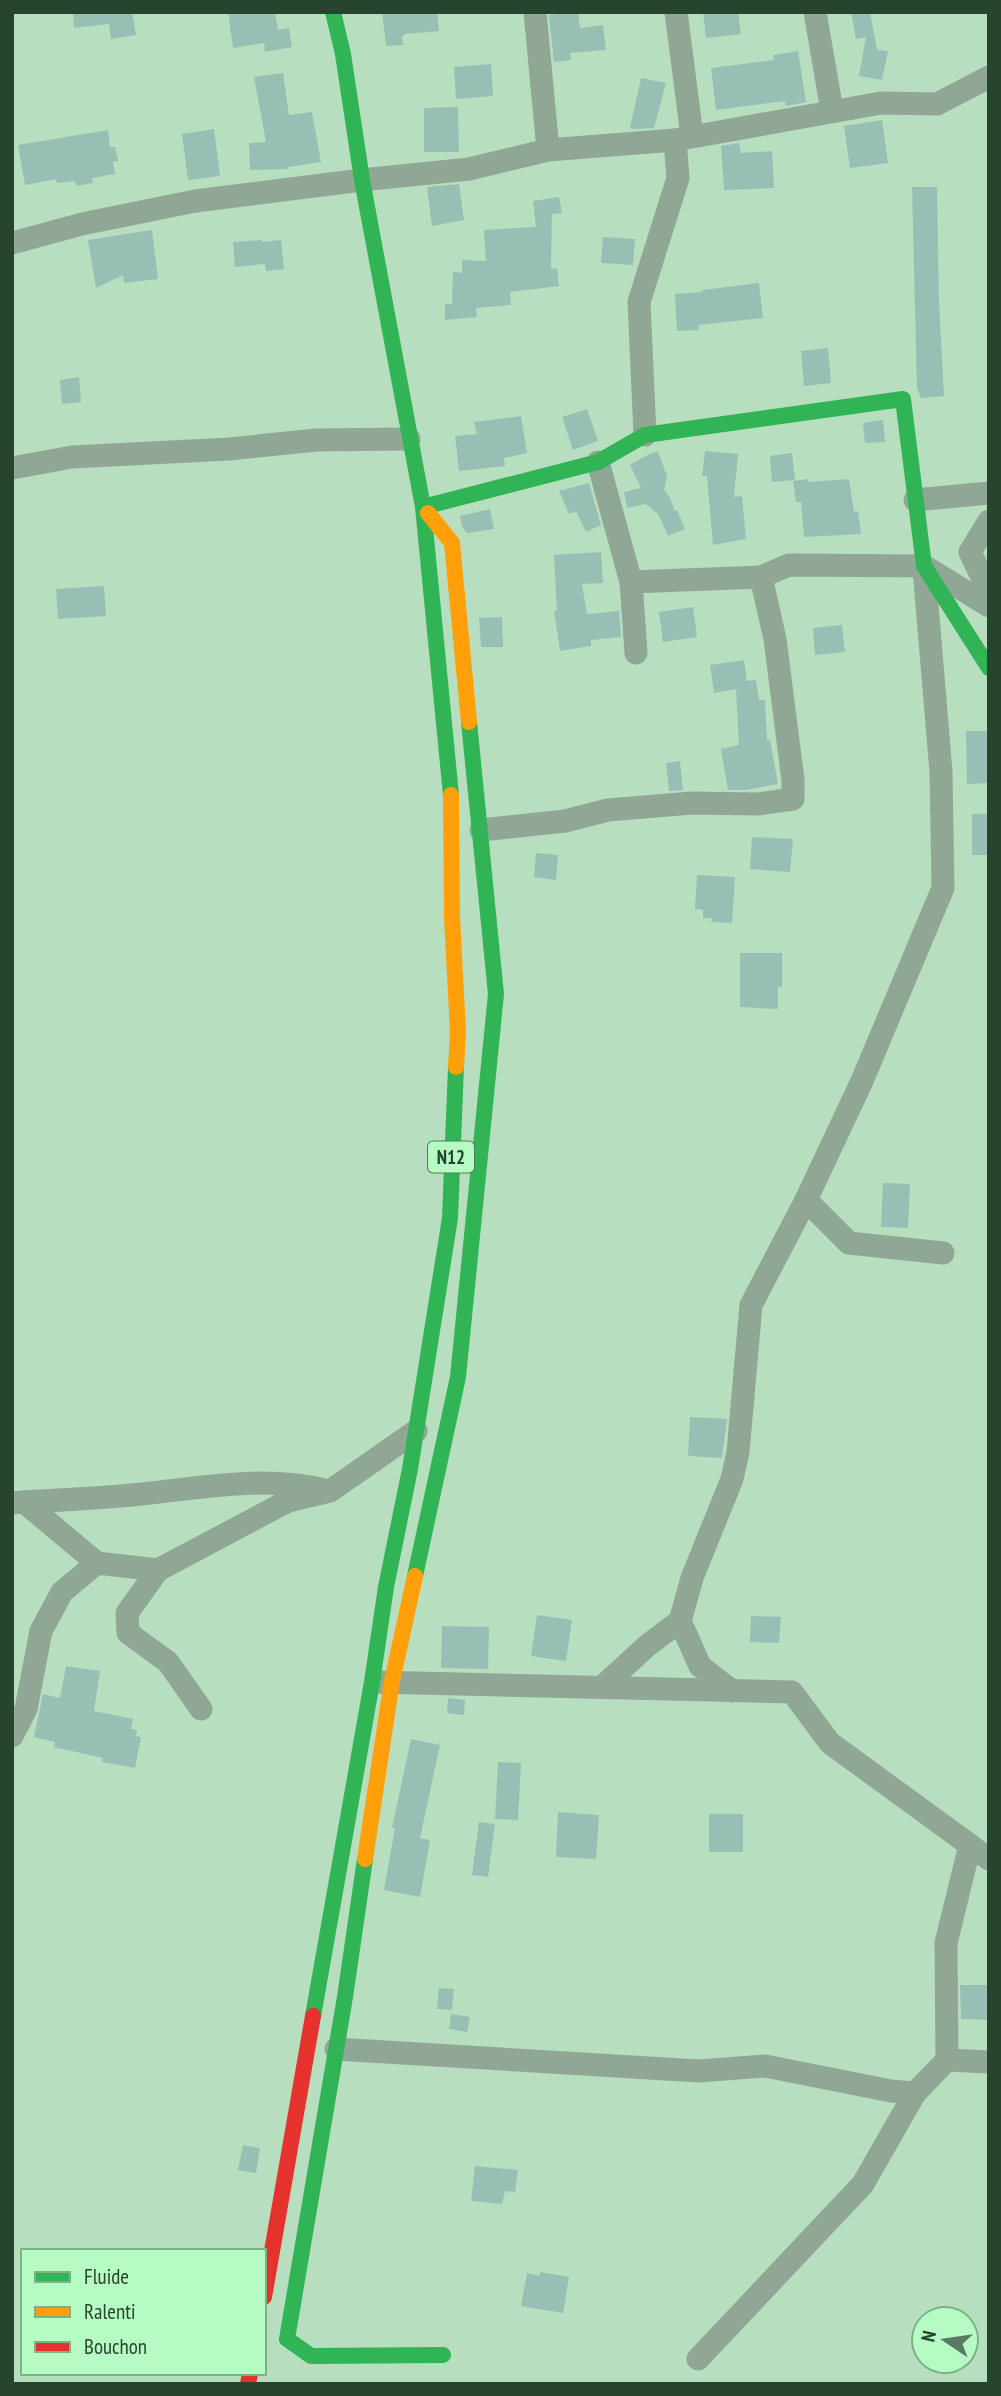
<svg xmlns="http://www.w3.org/2000/svg" width="1001" height="2396" viewBox="0 0 1001 2396" font-family="'PT Sans Narrow',sans-serif">
  <style>
    .building { fill: #98bfb4 }
    .lines { fill: none; stroke-linecap: round; stroke-linejoin: round }
    .street { stroke: #90a795; stroke-width: 23 }
    .fast { stroke: #30b455; stroke-width: 16 }
    .slow { stroke: #ff9f0a; stroke-width: 16 }
    .jam { stroke: #e5322d; stroke-width: 16 }
    .labels { text-anchor: middle; dominant-baseline: central; stroke-width: 6; stroke-linejoin: round; paint-order: stroke }
    .shield { fill: #b5fbc3; stroke: #527b5b; stroke-width: 2 }
    .shield-label { font-size: 19px; font-weight: bold; fill: #27442e }
  </style>
  <rect width="100%" height="100%" fill="#b8dec0"/>
  <g class="building">
    <path d="M73 12H132L136 35 111 39 109 24 74 28Z"/>
    <path d="M228 12H275L278 30 289 28 292 47 265 52 264 43 233 48Z"/>
    <path d="M382 12H437L439 31 405 34 402 37 403 45 386 46Z"/>
    <path d="M578 12 580 28 603 25 606 50 570 53 571 60 554 62 549 15Z"/>
    <path d="M703 12H738L741 34 706 38Z"/>
    <path d="M851 12H870L877 50 888 51 882 80 859 76 866 37 856 39Z"/>
    <path d="M798 51 806 102 786 106 785 101 716 110 711 68 774 60 773 55Z"/>
    <path d="M491 64 493 96 456 99 454 67Z"/>
    <path d="M283 73 289 115 312 112 321 162 288 167V169L250 170 249 143 266 142 254 77Z"/>
    <path d="M641 78 666 83 654 128 634 129 630 128Z"/>
    <path d="M458 107 459 152H424V108Z"/>
    <path d="M882 120 888 163 850 168 844 126Z"/>
    <path d="M214 129 220 176 188 180 182 134Z"/>
    <path d="M108 130 110 147H115L118 161 113 162 115 174 92 178 93 183 76 186 75 181 57 183 56 179 25 185 18 145Z"/>
    <path d="M739 143 741 153 772 151 774 188 724 190 721 146Z"/>
    <path d="M459 184 464 220 432 226 427 187Z"/>
    <path d="M912 187H937L939 302 944 396 921 398 917 388Z"/>
    <path d="M559 197 562 213 552 214 551 269 557 268 559 286 510 292 511 305 476 308 477 317 445 320V304H452L453 272 462 273V260L486 261 484 230 536 227 533 201Z"/>
    <path d="M152 230 158 279 124 283 123 275 96 288 88 240Z"/>
    <path d="M603 237 635 239 633 265 601 263Z"/>
    <path d="M262 240V242L281 240 284 269 266 271 265 264 235 267 233 242Z"/>
    <path d="M759 283 763 318 699 325V330L677 331 675 294 703 292 702 290Z"/>
    <path d="M828 348 831 383 804 386 801 351Z"/>
    <path d="M79 377 81 402 62 404 60 380Z"/>
    <path d="M587 409 598 441 573 450 562 417Z"/>
    <path d="M521 416 527 453 504 458 505 466 459 471 455 436 477 434 474 422Z"/>
    <path d="M883 420 885 442 865 443 863 423Z"/>
    <path d="M705 451 738 454 734 497 742 496 746 539 713 545 707 476H702Z"/>
    <path d="M658 452 667 476 664 490 670 498 675 511 677 510 685 529 668 536 658 514 646 504 627 508 624 492 641 488 630 465 651 453Z"/>
    <path d="M792 453 795 480 772 482 770 456Z"/>
    <path d="M808 479 809 482 849 479 854 512 858 511 861 534 804 537 801 502H796L793 481Z"/>
    <path d="M589 483 601 525 586 532 576 511 569 514 559 491Z"/>
    <path d="M490 509 494 529 467 533 462 526 460 516Z"/>
    <path d="M601 552 603 583 582 584 587 614 619 611 621 637 591 640V646L560 651 554 611H557L554 555Z"/>
    <path d="M104 586 106 616 58 619 56 589Z"/>
    <path d="M693 607 697 637 663 642 659 612Z"/>
    <path d="M502 617 503 647H481L479 618Z"/>
    <path d="M842 625 845 652 815 655 813 628Z"/>
    <path d="M744 660 747 681 756 680 759 700H765L767 740H770L778 784 746 790H728L721 749 739 745 736 689 714 693 710 665Z"/>
    <path d="M966 731H989V783L967 784Z"/>
    <path d="M680 761 683 790 669 791 666 763Z"/>
    <rect x="972" y="814" width="17" height="41"/>
    <path d="M752 837 793 839 790 872 750 869Z"/>
    <path d="M536 853 558 855 556 880 534 877Z"/>
    <path d="M697 875 735 877 732 923 711 922 712 918H703V910L695 909Z"/>
    <path d="M740 953H782V987H778V1009L740 1007Z"/>
    <path d="M883 1183 910 1184 908 1228 881 1227Z"/>
    <path d="M690 1417 727 1419 722 1458 688 1456Z"/>
    <path d="M537 1615 572 1620 566 1661 531 1656Z"/>
    <path d="M751 1616 781 1617 779 1643 750 1642Z"/>
    <path d="M442 1626 489 1627 488 1669 441 1668Z"/>
    <path d="M66 1666 100 1671 94 1711 133 1719 131 1729 137 1730 136 1736 141 1737 135 1768 102 1762 103 1758 54 1747 55 1742 34 1737 43 1694 60 1698Z"/>
    <path d="M448 1698 465 1700 464 1715 447 1713Z"/>
    <path d="M411 1739 440 1745 420 1838 430 1840 420 1897 384 1890 395 1828H392Z"/>
    <path d="M498 1762 521 1763 518 1820 495 1819Z"/>
    <path d="M558 1812 599 1815 596 1859 556 1857Z"/>
    <rect x="709" y="1814" width="34" height="38"/>
    <path d="M479 1822 495 1824 488 1877 472 1875Z"/>
    <path d="M960 1985H989V2020L961 2019Z"/>
    <path d="M439 1988 454 1989 452 2010 437 2009Z"/>
    <path d="M451 2014 470 2017 467 2032 449 2029Z"/>
    <path d="M243 2145 260 2148 256 2173 238 2170Z"/>
    <path d="M475 2166 518 2170 515 2192 505 2191 502 2204 471 2201Z"/>
    <path d="M540 2272 569 2277 563 2313 521 2306 527 2273 540 2276Z"/>
  </g>
  <g class="lines">
    <g class="street">
      <path d="M535 12 548 150"/>
      <path d="M676 12 692 136"/>
      <path d="M815 12 832 111"/>
      <path d="M12 243 82 224 195 201 362 180 469 169 548 150 675 140 881 103 937 104 989 77"/>
      <path d="M645 435 639 302 678 178 675 140"/>
      <path d="M598 462 631 582"/>
      <path d="M12 468 72 457 229 449 316 440 409 439"/>
      <path d="M915 500 989 493"/>
      <path d="M989 521 970 552 989 592"/>
      <path d="M761 577 789 565 924 566 989 606"/>
      <path d="M481 830 565 821 608 810 692 803 758 804 793 799V780L775 639 761 577 631 582 636 653"/>
      <path d="M806 1200 849 1243 943 1253"/>
      <path d="M24 1502C63 1500 103 1498 142 1494 202 1488 264 1475 324 1490"/>
      <path d="M12 1503 24 1502 97 1563 158 1570 288 1501 330 1491 416 1431"/>
      <path d="M158 1570 127 1613 128 1633 168 1662 201 1709"/>
      <path d="M680 1621 700 1666 732 1691"/>
      <path d="M376 1682 792 1692 830 1743 989 1859"/>
      <path d="M602 1687 648 1645 680 1621 692 1578 732 1479 738 1452 751 1305 806 1200 862 1081 943 888 941 772 924 569"/>
      <path d="M12 1736 26 1709 41 1631 62 1592 97 1563"/>
      <path d="M336 2049 699 2071 765 2066 891 2091 915 2093 947 2060 989 2062"/>
      <path d="M947 2060 946 1943 970 1845"/>
      <path d="M698 2359 863 2184 915 2093"/>
    </g>
    <g class="fast">
      <path d="M333 12 343 54 362 180 423 507 451 795"/>
      <path d="M428 513 423 507 598 462 645 435 903 399 924 566 989 668"/>
      <path d="M415 1576 458 1377 496 994 469 722"/>
      <path d="M365 1859 345 1997 287 2339 311 2356 443 2355"/>
      <path d="M313 2016 372 1682 386 1587 410 1469 450 1218 456 1067"/>
    </g>
    <g class="slow">
      <path d="M428 513 452 543 469 722"/>
      <path d="M451 795 452 917 458 1032 456 1067"/>
      <path d="M365 1859 392 1681 415 1576"/>
    </g>
    <g class="jam">
      <path d="M264 2297 313 2016"/>
      <path d="M248 2384 250 2373"/>
    </g>
  </g>
  <g class="labels">
    <rect class="shield" x="428" y="1141.5" width="46" height="31" rx="5"/>
    <g class="shield-label">
      <text x="451" y="1157">N12</text>
    </g>
  </g>
  <rect width="1001" height="2396" fill="none" stroke="#27442e" stroke-width="28"/>
  <rect x="21" y="2249" width="245" height="126" fill="#b5fbc3" stroke="#7cb287" stroke-width="2"/>
  <rect x="35" y="2272" width="35" height="10" fill="#30b455" stroke="#7cb287" stroke-width="2"/>
  <text x="84" y="2284" font-size="21" fill="#27442e">Fluide</text>
  <rect x="35" y="2307" width="35" height="10" fill="#ff9f0a" stroke="#7cb287" stroke-width="2"/>
  <text x="84" y="2319" font-size="21" fill="#27442e">Ralenti</text>
  <rect x="35" y="2342" width="35" height="10" fill="#e5322d" stroke="#7cb287" stroke-width="2"/>
  <text x="84" y="2354" font-size="21" fill="#27442e">Bouchon</text>
  <g transform="translate(945 2340) rotate(283)"><circle r="33" fill="#b5fbc3" stroke="#7cb287" stroke-width="2"/>
  <path d="M0-5L12 26L0 18L-12 26Z" fill="#5a7a61"/>
  <text y="-10" font-size="19" font-weight="bold" text-anchor="middle" fill="#27442e">N</text>
  </g>
</svg>
